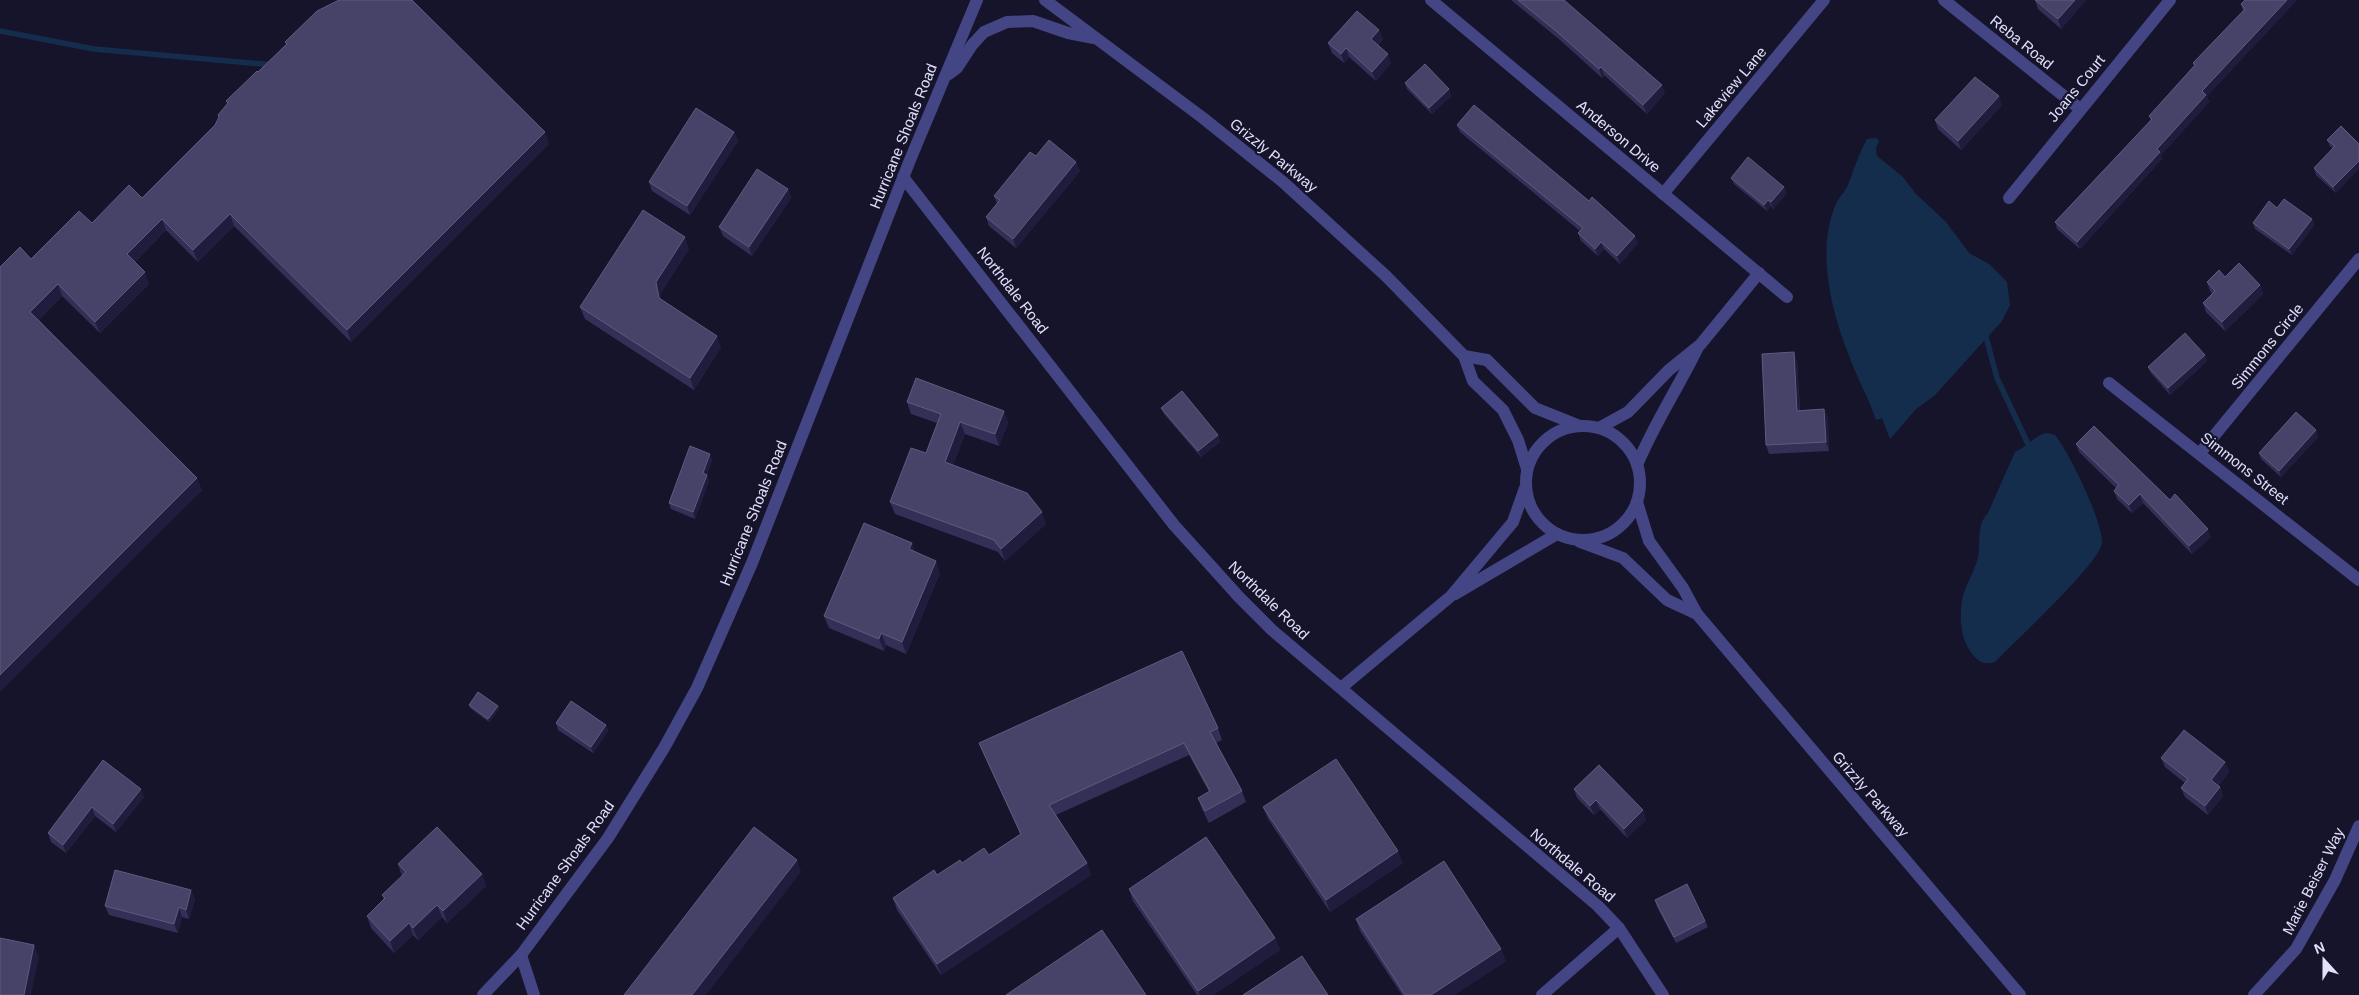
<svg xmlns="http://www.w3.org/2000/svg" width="2359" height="995" viewBox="0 0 2359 995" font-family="Arial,sans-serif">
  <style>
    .water { fill: #152d4d }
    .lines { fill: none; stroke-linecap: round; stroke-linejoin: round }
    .stream { stroke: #152d4d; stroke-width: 5.5 }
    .minor { stroke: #434584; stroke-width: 12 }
    .tertiary { stroke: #434584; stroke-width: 12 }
    .wall { fill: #342f56 }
    .shaded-wall { fill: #201c3d }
    .building { fill: #474267; stroke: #5f5b7f }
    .labels { text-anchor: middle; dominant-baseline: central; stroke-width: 4.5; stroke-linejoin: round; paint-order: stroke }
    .street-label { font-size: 15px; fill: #e1dffc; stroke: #16142a }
  </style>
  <rect width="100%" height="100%" fill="#16142a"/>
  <g class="water">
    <path d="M1876 138 1879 141 1876 148 1877 156 1903 177 1915 193 1946 222 1969 253 1989 264 2007 282 2010 305 2002 321 1935 395 1916 409 1890 439 1882 418 1876 420C1868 396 1856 376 1848 353 1831 309 1816 249 1836 204 1839 197 1845 192 1848 185 1854 170 1859 153 1867 139Z"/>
    <path d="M2047 433 2055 435C2069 452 2103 522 2102 543 2100 563 2013 643 1995 662 1986 665 1980 663 1974 656 1961 642 1959 620 1962 601 1964 586 1975 572 1978 557 1981 542 1976 525 1988 513L2015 452C2027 447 2035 435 2047 433Z"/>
  </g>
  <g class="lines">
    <g class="stream">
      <path d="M0 31 94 49 273 65"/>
      <path d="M1986 337 1997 378 2028 444"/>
    </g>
    <g class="minor">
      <path d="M1431 0 1787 297"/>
      <path d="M1944 0 2080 109"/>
      <path d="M903 177 1174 525 1239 597 1272 630 1598 906 1619 928 1663 995"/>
      <path d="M1663 194 1824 0"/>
      <path d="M2009 198 2170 0"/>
      <path d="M2109 383 2359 580"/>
      <path d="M1599 428 1628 412 1669 370 1700 345 1759 273"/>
      <path d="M2200 453 2359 259"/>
      <path d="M1637 465C1654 424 1678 388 1697 349"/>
      <path d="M1455 594 1557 534"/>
      <path d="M1342 687 1451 596 1513 522 1525 488"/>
      <path d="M521 955 534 995"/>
      <path d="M1542 995 1619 928"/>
      <path d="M2254 995 2296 949 2335 880 2359 826"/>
    </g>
    <g class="tertiary">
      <path d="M1045 0 1203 118 1283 182 1386 276 1464 356 1473 381 1503 410 1518 440 1527 469"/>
      <path d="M949 74 957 68 972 45 984 32 1007 22 1033 21 1068 33 1094 38"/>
      <path d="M1464 356 1487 360 1535 408 1580 426"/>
      <circle cx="1583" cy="483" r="57"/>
      <path d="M1637 502 1649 541 1683 588 1697 614 2020 995"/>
      <path d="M1580 542 1623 558 1667 600 1697 614"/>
      <path d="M483 995 521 955 608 838 664 748 697 688 752 563 910 160 977 0"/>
    </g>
  </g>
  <g class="wall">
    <path d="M1511 0H1564L1665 93 1647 114 1604 75 1602 78 1560 40Z"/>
    <path d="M2035 0H2086L2061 29 2038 9Z"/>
    <path d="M2297 0 2207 96 2209 102 2161 155 2162 159 2080 249 2057 229 2055 222 2151 121 2149 116 2194 66 2193 63 2243 11 2241 4Z"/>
    <path d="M1379 30 1383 39 1378 45 1391 63 1376 81 1349 57 1344 63 1332 53 1328 43Z"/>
    <path d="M285 42 549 144 351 342 234 226 198 262 166 230 135 262 149 284 100 333 62 296 39 320 202 490 0 691 31 259 92 223 142 198 215 125 219 119 218 115 227 104 226 101 258 72 286 44Z"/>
    <path d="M1405 83 1449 89 1451 96 1432 114 1407 89Z"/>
    <path d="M2002 105 1961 150 1938 129 1935 120Z"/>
    <path d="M1457 125 1589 201 1638 243 1620 264 1604 249 1598 256 1581 241 1578 233 1580 231 1460 132Z"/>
    <path d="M2341 126 2336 193 2316 175 2314 168 2333 149 2330 146 2327 140Z"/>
    <path d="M734 132 738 141 690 215 652 191 649 182Z"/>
    <path d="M1036 156 1076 162 1080 171 1016 248 989 226 986 217 997 204 994 196Z"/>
    <path d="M1731 178 1787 193 1773 209 1771 206 1767 211 1734 184Z"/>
    <path d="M788 189 791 198 752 256 723 236 719 227Z"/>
    <path d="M2277 208 2312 219 2314 225 2292 255 2255 229 2253 223Z"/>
    <path d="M689 249 660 294 661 300 721 347 694 390 585 319 580 307Z"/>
    <path d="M2225 277 2260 285 2263 294 2225 331 2206 312 2203 303 2212 294 2210 291 2207 282Z"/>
    <path d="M1794 352 1797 362 1800 410 1824 409 1828 418 1829 451 1769 454 1766 445Z"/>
    <path d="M2205 355 2207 361 2170 395 2151 373 2148 367Z"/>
    <path d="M907 402 1004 411 1008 423 999 446 965 434 953 465 1046 524 1005 561 998 552 895 514 890 502 926 453 937 423 911 414Z"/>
    <path d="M1161 408 1218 435 1220 442 1201 457 1164 414Z"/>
    <path d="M2316 430 2318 437 2281 477 2261 459 2259 453Z"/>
    <path d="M2076 444 2170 500 2211 537 2192 554 2143 503 2132 513 2117 499 2114 491 2116 488 2079 452Z"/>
    <path d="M712 460 707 475 709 481 695 519 671 509 669 503Z"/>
    <path d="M915 552 940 573 906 654 886 645 884 651 829 628 824 616Z"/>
    <path d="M469 705 498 706 499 709 489 722 470 708Z"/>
    <path d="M556 723 606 725 608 731 593 753 558 730Z"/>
    <path d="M1218 728 1222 740 1216 743 1242 791 1246 802 1209 823 1202 809 1198 798 1209 792 1189 755 1056 815 1087 863 1091 875 941 975 897 910 893 898 937 875 962 863 989 855 1020 834 984 755 979 743Z"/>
    <path d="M2161 758 2225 762 2229 772 2218 786 2220 787 2223 796 2208 815 2185 797 2181 788 2185 783 2165 767Z"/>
    <path d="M103 760 144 797 116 832 95 816 66 853 51 842 48 833Z"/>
    <path d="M1574 789 1643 810 1646 820 1627 838 1600 809 1594 815 1577 798Z"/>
    <path d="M1263 807 1403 863 1330 912 1268 819Z"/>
    <path d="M398 864 482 874 486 886 447 923 442 917 418 940 413 935 394 953 371 928 367 916 384 900 382 895 402 876Z"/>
    <path d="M1129 889 1275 938 1280 950 1213 995H1197L1133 901Z"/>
    <path d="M191 890 195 899 189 919 182 917 178 933 109 915 105 906Z"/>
    <path d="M1655 900 1705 921 1708 927 1676 943 1657 907Z"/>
    <path d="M1356 919 1506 961 1454 995H1402L1360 931Z"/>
  </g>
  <g class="shaded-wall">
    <path d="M2075 0H2086L2061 29 2058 19Z"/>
    <path d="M2287 0H2297L2207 96 2209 102 2161 155 2162 159 2080 249 2077 242 2157 149 2202 91Z"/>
    <path d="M1379 30 1383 39 1374 48 1371 39Z"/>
    <path d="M1346 48 1349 57 1344 63 1341 54Z"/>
    <path d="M1388 54 1391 63 1376 81 1372 72Z"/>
    <path d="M1601 67 1604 75 1602 78 1599 69Z"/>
    <path d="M1662 85 1665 93 1647 114 1643 105Z"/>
    <path d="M1449 89 1451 96 1432 114 1429 108Z"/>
    <path d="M1999 96 2002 105 1961 150 1958 141Z"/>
    <path d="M545 132 549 144 351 342 347 330Z"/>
    <path d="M734 132 738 141 690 215 687 206Z"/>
    <path d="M2359 161V169L2336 193 2333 187Z"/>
    <path d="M1076 162 1080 171 1016 248 1013 239Z"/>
    <path d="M1784 187 1787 193 1773 209 1771 202Z"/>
    <path d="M788 189 791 198 752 256 749 247Z"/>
    <path d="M1768 200 1771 206 1767 211 1764 205Z"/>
    <path d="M230 214 234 226 198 262 193 250Z"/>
    <path d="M162 219 166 230 131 266 127 254Z"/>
    <path d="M2312 219 2314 225 2292 255 2289 249Z"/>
    <path d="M1635 236 1638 243 1620 264 1617 256Z"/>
    <path d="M685 237 689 249 660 294 663 310 659 298 656 282Z"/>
    <path d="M1601 242 1604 249 1598 256 1595 249Z"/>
    <path d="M145 272 149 284 100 333 95 322Z"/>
    <path d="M58 284 62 296 35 324 30 312Z"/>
    <path d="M2260 285 2263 294 2225 331 2222 322Z"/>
    <path d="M717 336 721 347 694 390 690 378Z"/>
    <path d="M1794 352 1797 362 1800 420 1797 411Z"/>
    <path d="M2205 355 2207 361 2170 395 2168 388Z"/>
    <path d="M1824 409 1828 418 1829 451 1826 442Z"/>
    <path d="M1004 411 1008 423 999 446 995 434Z"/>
    <path d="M960 422 965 434 950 474 945 462Z"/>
    <path d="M2316 430 2318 437 2281 477 2279 471Z"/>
    <path d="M1218 435 1220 442 1201 457 1198 451Z"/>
    <path d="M710 454 712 460 705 480 703 473Z"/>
    <path d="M707 475 709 481 695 519 693 512Z"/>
    <path d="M197 478 202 490 0 691V675Z"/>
    <path d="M2140 494 2143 503 2132 513 2129 505Z"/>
    <path d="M1042 512 1046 524 1005 561 1001 549Z"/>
    <path d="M2208 529 2211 537 2192 554 2189 546Z"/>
    <path d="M912 543 916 555 909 549Z"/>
    <path d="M936 561 940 573 906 654 902 642Z"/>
    <path d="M881 633 886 645 884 651 879 639Z"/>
    <path d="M498 706 499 709 489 722 488 719Z"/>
    <path d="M606 725 608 731 593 753 591 747Z"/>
    <path d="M2225 762 2229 772 2214 790 2211 780Z"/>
    <path d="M2220 787 2223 796 2208 815 2205 806Z"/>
    <path d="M141 789 144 797 116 832 113 824Z"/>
    <path d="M1596 800 1600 809 1594 815 1590 806Z"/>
    <path d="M92 807 95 816 66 853 63 845Z"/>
    <path d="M1643 810 1646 820 1627 838 1624 829Z"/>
    <path d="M1398 851 1403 863 1330 912 1326 900Z"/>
    <path d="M797 860 801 872 706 995H692Z"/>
    <path d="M1087 863 1091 875 941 975 937 964Z"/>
    <path d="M482 874 486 886 447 923 443 911Z"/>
    <path d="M191 890 195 899 189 919 186 910Z"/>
    <path d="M437 905 442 917 418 940 413 928Z"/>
    <path d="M179 907 182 917 178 933 174 924Z"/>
    <path d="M409 923 413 935 394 953 390 941Z"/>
    <path d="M1275 938 1280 950 1213 995H1200L1198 991Z"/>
    <path d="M34 945 39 957 31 995H24Z"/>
    <path d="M1501 949 1506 961 1454 995H1431Z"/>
  </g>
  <g class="building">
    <path d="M339 0H412L545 132 347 330 230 214 193 250 162 219 127 254 145 272 95 322 58 284 30 312 197 478 0 675V267L20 247 31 259 79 211 92 223 129 185 142 198 215 125 219 117 218 115 228 103 226 101 257 71 258 72 287 44 285 42 317 11Z"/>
    <path d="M1518 0H1564L1662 85 1643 105 1601 67 1599 69 1556 31Z"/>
    <path d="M2035 0H2075L2058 19Z"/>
    <path d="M2245 0H2287L2202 91 2206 95 2157 149 2160 152 2077 242 2055 222 2152 119 2149 116 2195 65 2193 63 2245 9 2241 4Z"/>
    <path d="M1357 11 1379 30 1371 39 1388 54 1372 72 1346 48 1341 54 1328 43Z"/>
    <path d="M1425 64 1449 89 1429 108 1405 83Z"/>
    <path d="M1975 77 1999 96 1958 141 1935 120Z"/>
    <path d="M1474 105 1589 201 1592 197 1635 236 1617 256 1601 242 1595 249 1578 233 1583 228 1457 125Z"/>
    <path d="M696 108 734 132 687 206 649 182Z"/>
    <path d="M2341 126 2359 144V161L2333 187 2314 168 2335 146 2327 140Z"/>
    <path d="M1049 140 1076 162 1013 239 986 217 1000 200 994 196 1030 152 1036 156Z"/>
    <path d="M1748 157 1784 187 1771 202 1768 200 1764 205 1731 178Z"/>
    <path d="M757 169 788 189 749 247 719 227Z"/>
    <path d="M2284 199 2312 219 2289 249 2253 223 2269 201 2277 208Z"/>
    <path d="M643 210 685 237 656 282 659 298 717 336 690 378 580 307Z"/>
    <path d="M2239 263 2260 285 2222 322 2203 303 2215 291 2207 282 2219 270 2225 277Z"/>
    <path d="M2185 333 2205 355 2168 388 2148 367Z"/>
    <path d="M1794 352 1797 411 1824 409 1826 442 1766 445 1762 354Z"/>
    <path d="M916 378 1004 411 995 434 960 422 945 462 1027 493 1042 512 1001 549 994 540 890 502 911 448 926 453 941 414 907 402Z"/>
    <path d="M1182 391 1218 435 1198 451 1161 408Z"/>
    <path d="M2296 412 2316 430 2279 471 2259 453Z"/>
    <path d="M2094 426 2170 500 2175 494 2208 529 2189 546 2140 494 2129 505 2114 491 2119 485 2076 444Z"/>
    <path d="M690 446 710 454 703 473 707 475 693 512 669 503Z"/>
    <path d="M864 523 912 543 909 549 936 561 902 642 881 633 879 639 824 616Z"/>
    <path d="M1182 651 1218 728 1210 732 1242 791 1205 811 1198 798 1210 791 1184 743 1049 805 1087 863 937 964 893 898 934 870 937 875 960 860 962 863 984 848 989 855 1021 834 979 743Z"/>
    <path d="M478 692 498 706 488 719 469 705Z"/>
    <path d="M571 701 606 725 591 747 556 723Z"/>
    <path d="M2184 730 2225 762 2211 780 2220 787 2205 806 2181 788 2188 779 2161 758Z"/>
    <path d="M1336 759 1398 851 1326 900 1263 807Z"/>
    <path d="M103 760 141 789 113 824 92 807 63 845 48 833Z"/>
    <path d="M1599 765 1643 810 1624 829 1596 800 1590 806 1574 789Z"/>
    <path d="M437 827 482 874 443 911 437 905 413 928 409 923 390 941 367 916 385 898 382 895 406 872 398 864Z"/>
    <path d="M754 827 797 860 692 995H624Z"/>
    <path d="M1206 837 1275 938 1198 991 1129 889Z"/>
    <path d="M1444 861 1501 949 1431 995H1405L1356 919Z"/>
    <path d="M115 870 191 890 186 910 179 907 174 924 105 906Z"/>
    <path d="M1687 884 1705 921 1674 937 1655 900Z"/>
    <path d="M1102 930 1146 995H1006Z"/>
    <path d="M0 938 34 945 24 995H0Z"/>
    <path d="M1302 956 1328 995H1243Z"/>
  </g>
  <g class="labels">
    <g class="street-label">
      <text transform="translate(2022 42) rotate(39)">Reba Road</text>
      <text transform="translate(1731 87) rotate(-50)">Lakeview Lane</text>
      <text transform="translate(2076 88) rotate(-51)">Joans Court</text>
      <text transform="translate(903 136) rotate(-68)">Hurricane Shoals Road</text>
      <text transform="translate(1619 136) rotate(40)">Anderson Drive</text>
      <text transform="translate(1274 155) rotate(39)">Grizzly Parkway</text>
      <text transform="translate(1013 290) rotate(52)">Northdale Road</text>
      <text transform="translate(2267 346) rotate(-51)">Simmons Circle</text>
      <text transform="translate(2245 468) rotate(38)">Simmons Street</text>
      <text transform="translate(753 513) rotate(-68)">Hurricane Shoals Road</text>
      <text transform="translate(1269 600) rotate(44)">Northdale Road</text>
      <text transform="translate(1871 794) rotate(49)">Grizzly Parkway</text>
      <text transform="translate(565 865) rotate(-54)">Hurricane Shoals Road</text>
      <text transform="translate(1573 865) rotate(40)">Northdale Road</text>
      <text transform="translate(2313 881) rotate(-63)">Marie Beiser Way</text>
    </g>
  </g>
  <g transform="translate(2324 960) rotate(339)" stroke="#16142a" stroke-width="4" paint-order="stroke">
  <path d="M0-4L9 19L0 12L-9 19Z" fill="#e1dffc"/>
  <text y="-8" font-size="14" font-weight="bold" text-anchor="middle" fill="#e1dffc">N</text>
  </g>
</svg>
